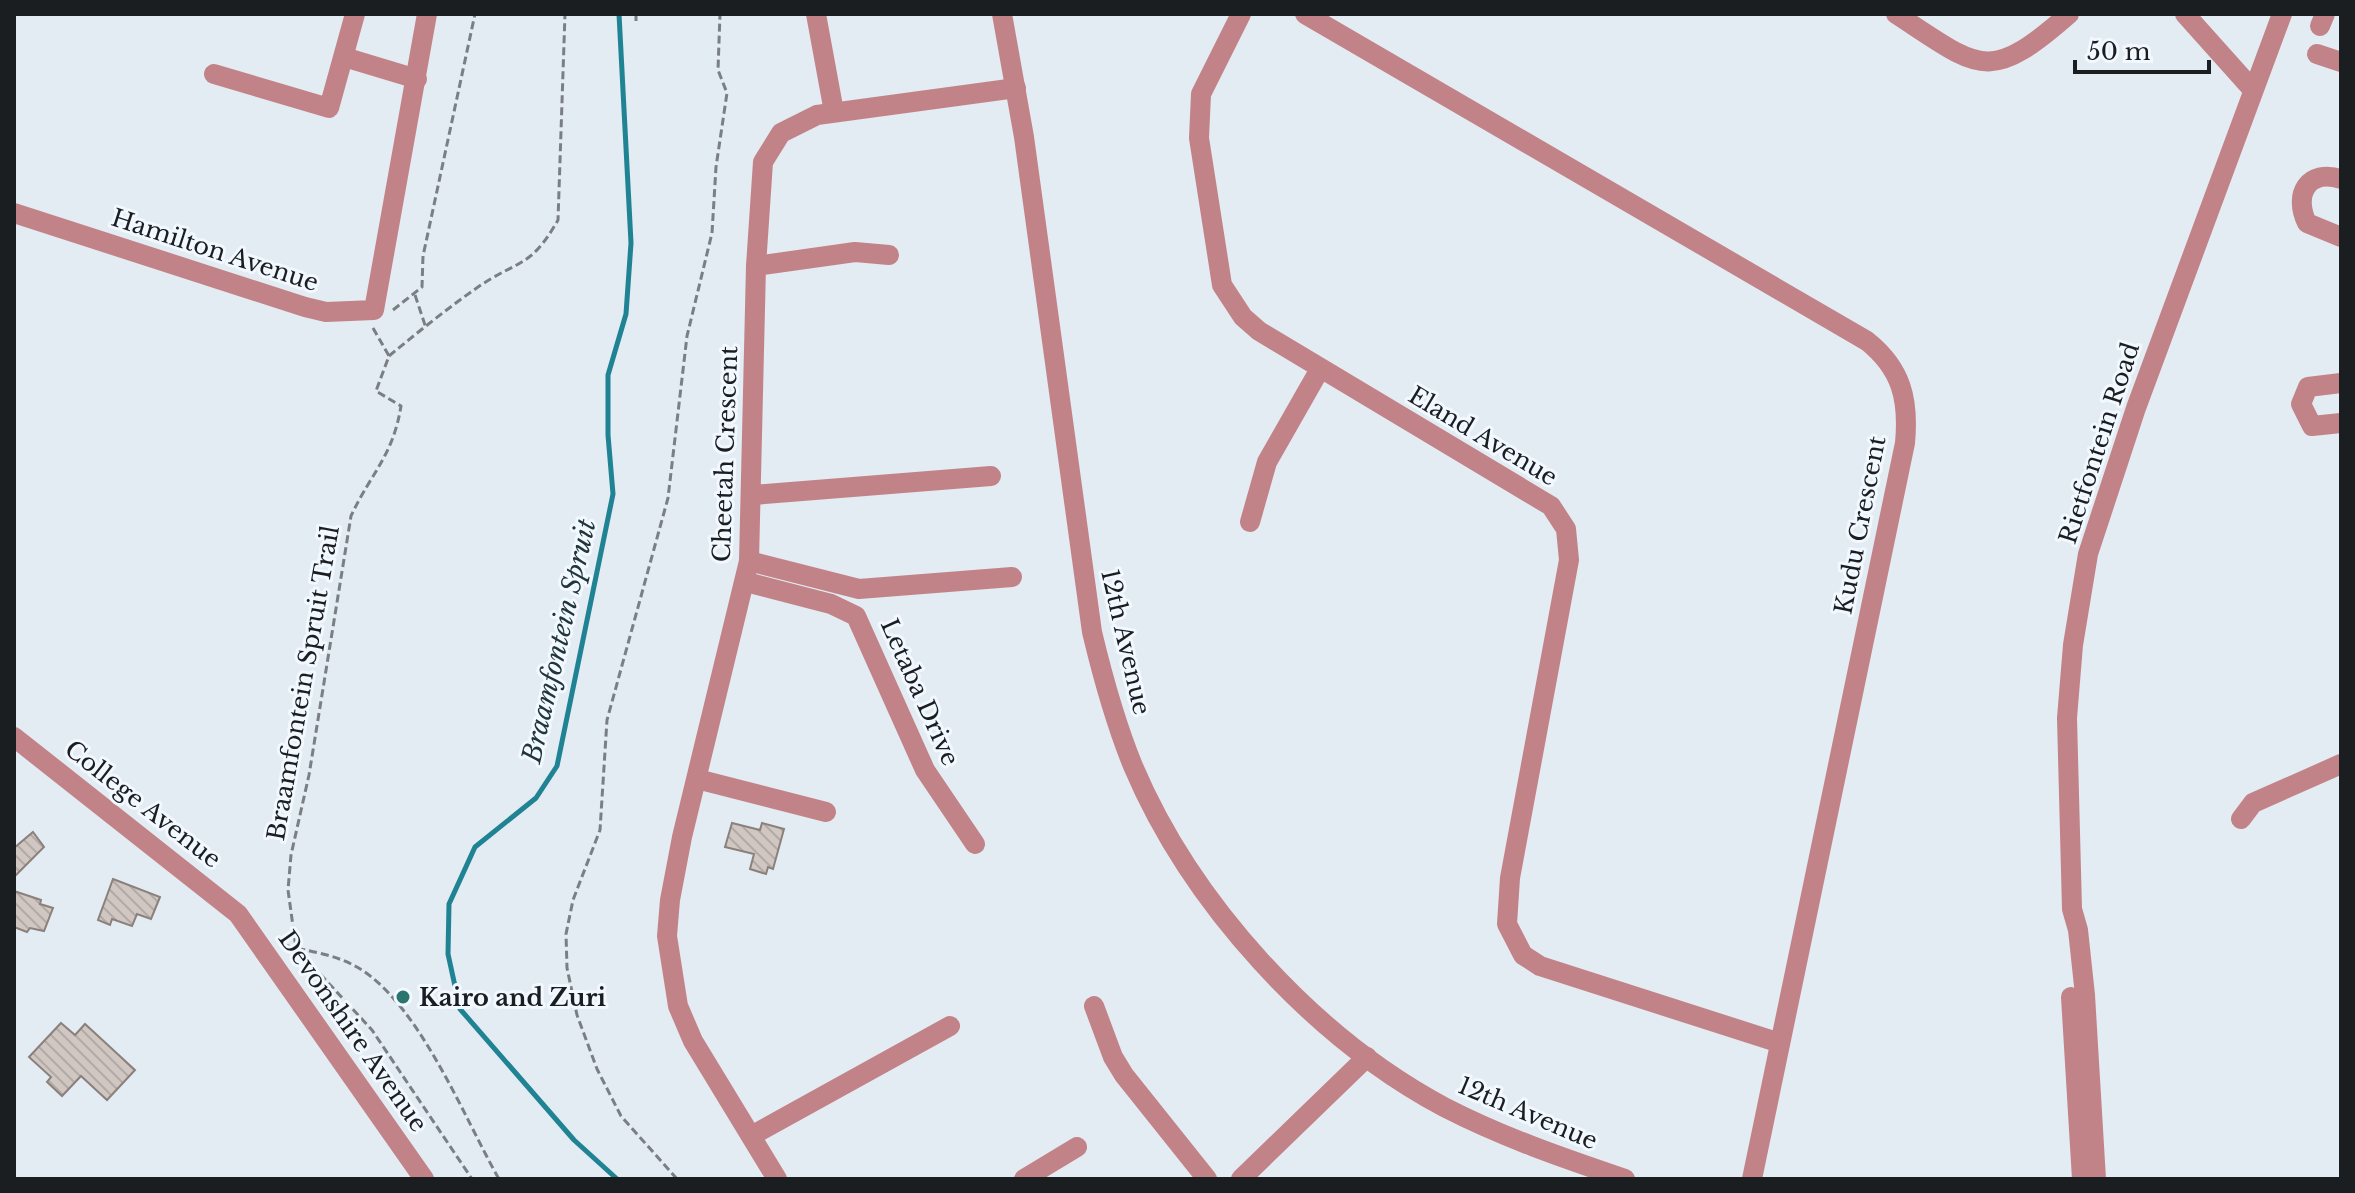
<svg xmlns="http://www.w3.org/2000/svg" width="2355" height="1193" viewBox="0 0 2355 1193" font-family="'Libre Baskerville',serif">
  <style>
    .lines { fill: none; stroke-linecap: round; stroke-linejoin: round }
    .stream { stroke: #208393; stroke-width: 5 }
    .building { fill: url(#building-back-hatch); stroke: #8a807c; stroke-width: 2 }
    .path { stroke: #7a7f84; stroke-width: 3; stroke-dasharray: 8 4; stroke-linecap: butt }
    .minor { stroke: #c28388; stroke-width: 20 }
    .poi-dot { fill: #2c746e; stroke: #f2f8ff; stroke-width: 3 }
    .labels { text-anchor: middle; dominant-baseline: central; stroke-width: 6; stroke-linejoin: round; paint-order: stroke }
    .street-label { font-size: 24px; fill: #1b1e20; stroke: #f2f8ff }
    .poi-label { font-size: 24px; font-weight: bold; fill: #1b1e20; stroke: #f2f8ff; text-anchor: start }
    .water-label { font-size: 26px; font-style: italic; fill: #20363a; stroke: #f2f8ff }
  </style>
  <defs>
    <pattern id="building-back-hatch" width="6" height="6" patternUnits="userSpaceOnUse" patternTransform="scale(2)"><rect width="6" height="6" fill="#d1c7c2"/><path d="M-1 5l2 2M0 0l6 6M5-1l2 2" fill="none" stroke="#b3aaa6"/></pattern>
  </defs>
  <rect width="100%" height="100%" fill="#e3ebf3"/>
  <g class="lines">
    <path class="stream" d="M617 1179 574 1140 460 1009 448 954 449 904 475 847 536 798 557 766 613 494 608 435V375L626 314 631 243 619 14"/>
  </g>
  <g class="building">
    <path d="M732 823 760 830 762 823 784 829 773 869 768 867 766 874 750 869 754 854 725 847Z"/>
    <path d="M33 832 44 847 14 877V848Z"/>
    <path d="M113 879 160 897 151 919 137 914 132 926 112 919 110 925 98 920Z"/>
    <path d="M14 891 41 900 40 904 53 908 44 931 30 928 27 932 14 927Z"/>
    <path d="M61 1023 75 1035 85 1024 135 1070 107 1100 81 1076 62 1096 47 1082 51 1077 29 1057Z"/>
  </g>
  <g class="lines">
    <g class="path">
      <path d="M636 14V21"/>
      <path d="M415 295 426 328"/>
      <path d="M393 310 422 287 423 256 475 14"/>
      <path d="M373 328 389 356 376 391 401 406C393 456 371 473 351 516L309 775 291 855 288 890 296 948C315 952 337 956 355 966 418 1000 464 1118 499 1179"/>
      <path d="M389 356C418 332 448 308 478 287 519 259 530 269 558 220L565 14"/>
      <path d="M284 945 296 948 372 1030 472 1179"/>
      <path d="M677 1179 621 1116 597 1069 577 1015 567 968 566 934 573 900 600 830 607 720 668 498 687 336 712 233 716 167 727 93 718 70 720 14"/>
    </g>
    <g class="minor">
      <path d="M816 14 834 112"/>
      <path d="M1002 14 1024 137 1092 632C1103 678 1115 722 1133 766 1191 903 1313 1037 1444 1107 1502 1137 1563 1158 1625 1179"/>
      <path d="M1241 14 1201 94 1199 138 1222 285 1243 317 1259 331 1551 506 1566 529 1569 560 1510 878 1507 924 1523 955 1540 966 1780 1043"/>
      <path d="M1305 14 1867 341C1902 369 1909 400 1905 443L1752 1179"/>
      <path d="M1896 14C1980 69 1988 85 2069 14"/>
      <path d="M2185 14 2253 90"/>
      <path d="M2320 26 2325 14"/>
      <path d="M2317 54 2341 62"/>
      <path d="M344 57 417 79"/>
      <path d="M214 74 329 108 355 14"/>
      <path d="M2341 179C2308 169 2293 194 2307 223L2341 237"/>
      <path d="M14 213 305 307 326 312 374 310 427 14"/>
      <path d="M756 266 855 252 889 255"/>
      <path d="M2341 383 2308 387 2301 404 2312 426 2341 423"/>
      <path d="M753 495 991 476"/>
      <path d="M1250 522 1267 462 1320 369"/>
      <path d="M749 561 859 589 1012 577"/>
      <path d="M746 582 831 604 856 616 925 770 975 844"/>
      <path d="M14 737 238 914 424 1179"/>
      <path d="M697 779 826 812"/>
      <path d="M2241 819 2253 803 2341 764"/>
      <path d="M2071 997 2082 1179"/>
      <path d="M1094 1006 1113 1057 1124 1075 1207 1179"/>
      <path d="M751 1136 950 1026"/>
      <path d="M777 1179 693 1041 678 1006 667 936 670 900 682 837 749 561 756 266 763 162 781 133 817 115 1016 88"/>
      <path d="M1024 1179 1077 1147"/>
      <path d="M1241 1179 1367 1057"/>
      <path d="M2096 1179 2085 995 2078 930 2072 909 2067 718 2073 645 2088 554 2136 408 2282 14"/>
    </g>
  </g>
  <circle class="poi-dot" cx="403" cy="997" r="8"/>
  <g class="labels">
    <g class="street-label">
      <text transform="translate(215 250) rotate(18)">Hamilton Avenue</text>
      <text transform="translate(1483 436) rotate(31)">Eland Avenue</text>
      <text transform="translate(2099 443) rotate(-72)">Rietfontein Road</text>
      <text transform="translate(725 454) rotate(-88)">Cheetah Crescent</text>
      <text transform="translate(1860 525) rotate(-79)">Kudu Crescent</text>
      <text transform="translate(1126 642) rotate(77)">12th Avenue</text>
      <text transform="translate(303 683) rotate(-80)">Braamfontein Spruit Trail</text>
      <text transform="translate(920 692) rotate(66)">Letaba Drive</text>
      <text transform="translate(143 804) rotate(38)">College Avenue</text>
      <text transform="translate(353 1031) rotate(55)">Devonshire Avenue</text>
      <text transform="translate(1528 1113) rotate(23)">12th Avenue</text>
    </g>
    <g class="poi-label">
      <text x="419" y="997">Kairo and Zuri</text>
    </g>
    <g class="water-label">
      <text transform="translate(559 641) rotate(-77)">Braamfontein Spruit</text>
    </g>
  </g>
  <rect width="2355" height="1193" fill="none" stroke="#1b1e20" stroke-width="32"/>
  <path d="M2075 60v12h134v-12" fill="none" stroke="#1b1e20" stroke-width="4"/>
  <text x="2087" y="60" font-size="24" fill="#1b1e20" stroke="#f2f8ff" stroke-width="6" paint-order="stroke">50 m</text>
</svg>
